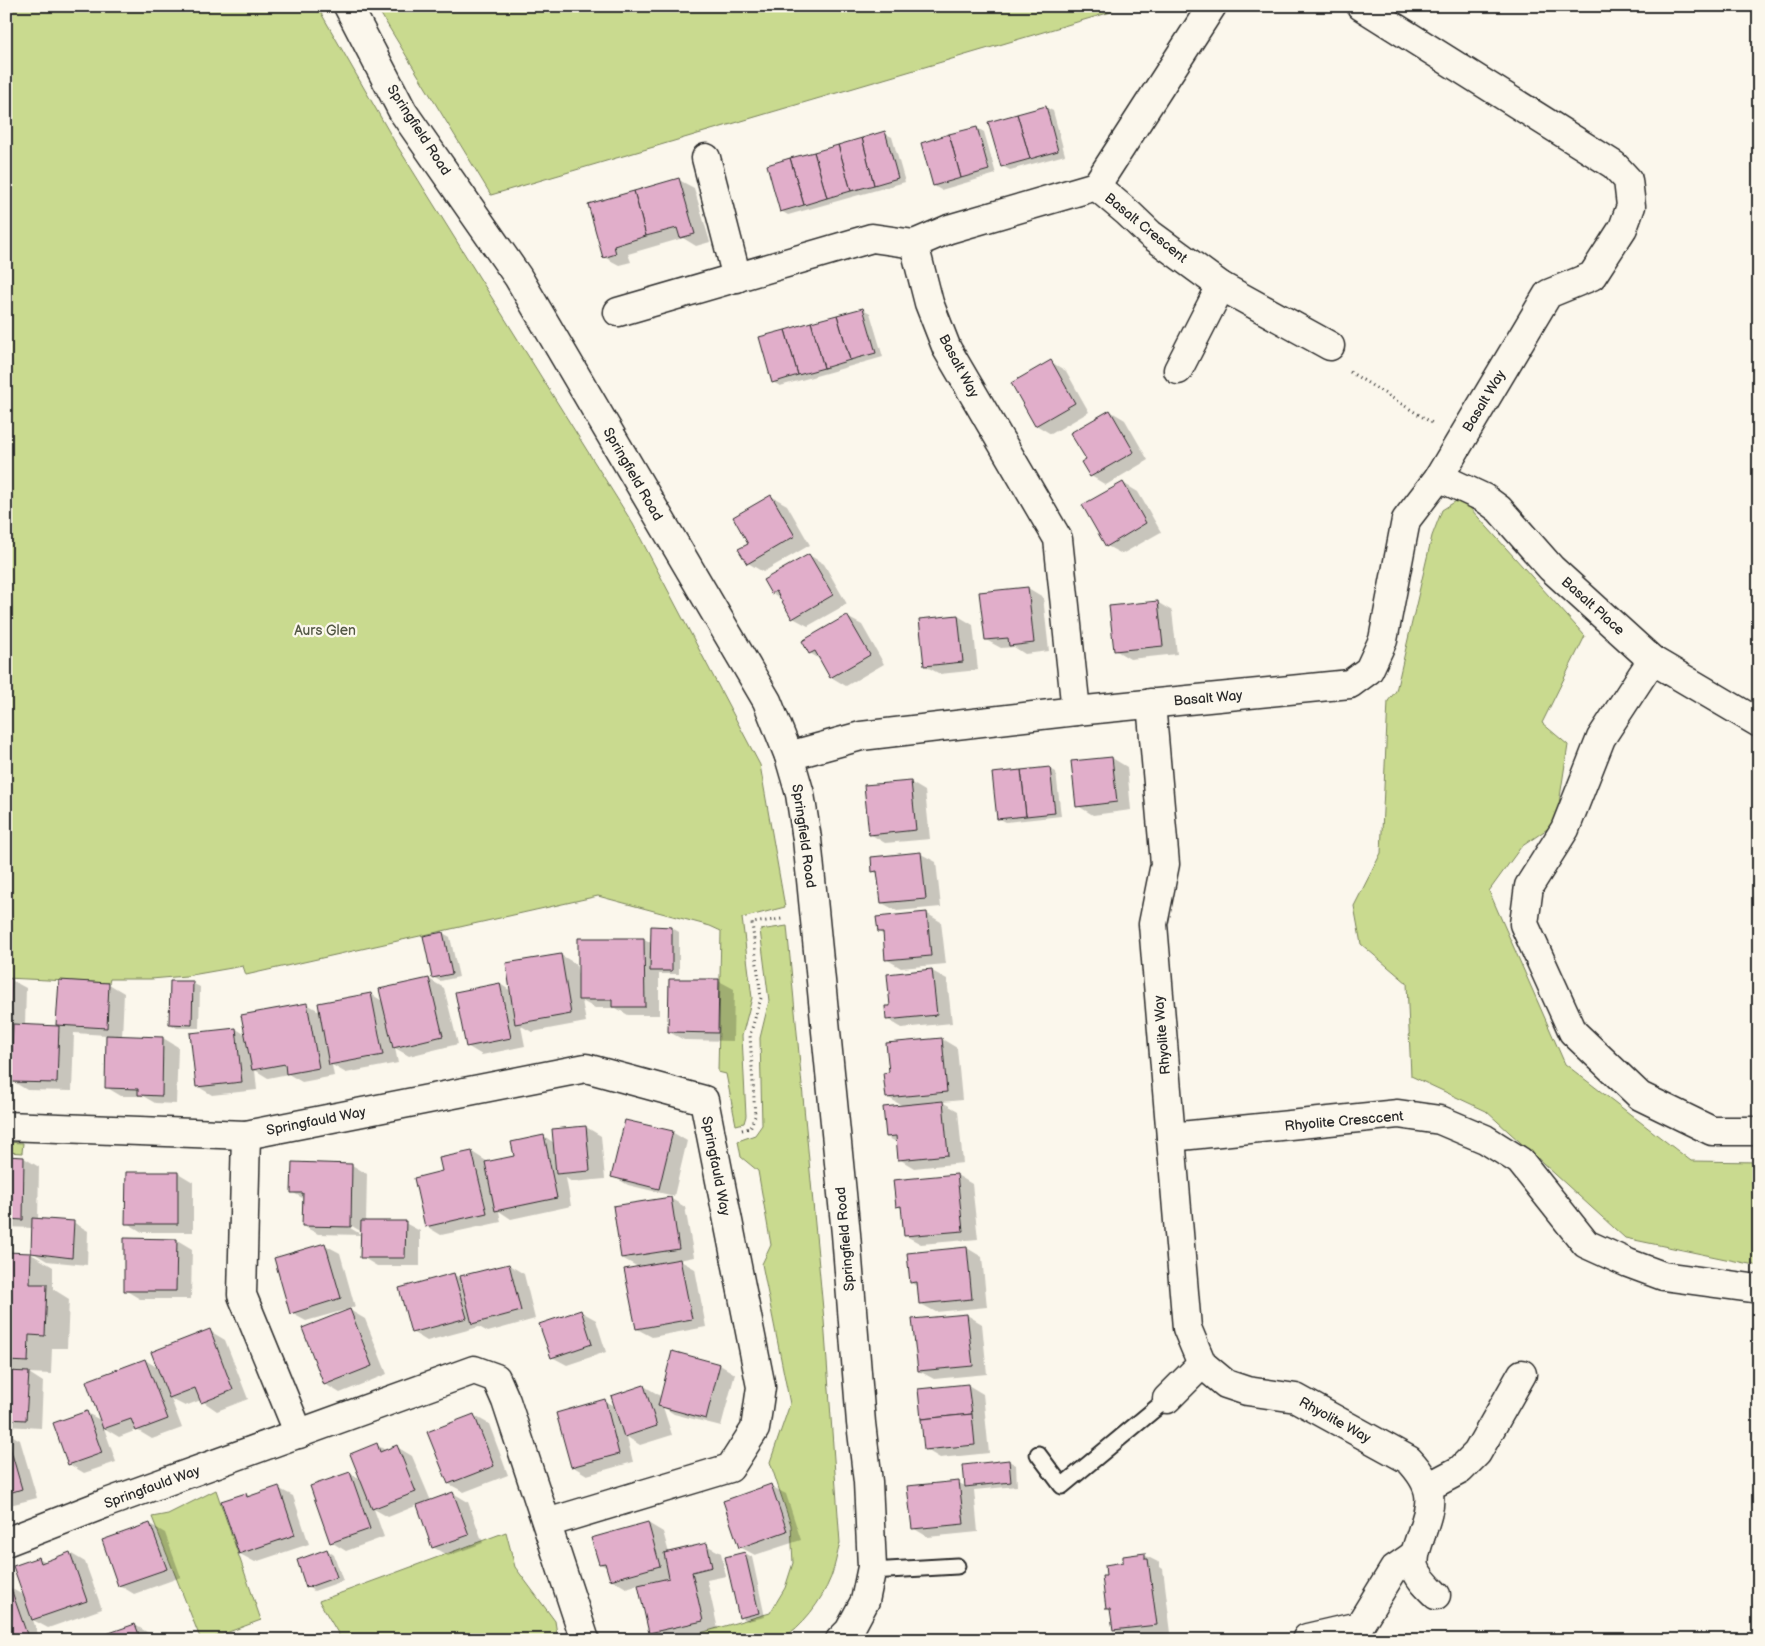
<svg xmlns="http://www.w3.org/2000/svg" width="1765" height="1646" viewBox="0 0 1765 1646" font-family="'Balsamiq Sans',sans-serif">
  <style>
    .green { fill: #c9da8f; stroke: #7a825d }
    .shadow { fill: #0003; fill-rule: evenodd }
    .building { fill: #e1aeca; stroke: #2b2b2b }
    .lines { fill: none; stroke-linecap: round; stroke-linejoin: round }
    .lane-casing { stroke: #2b2b2b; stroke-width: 19 }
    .street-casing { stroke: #2b2b2b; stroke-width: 31 }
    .secondary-casing { stroke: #2b2b2b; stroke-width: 31 }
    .path { stroke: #2b2b2b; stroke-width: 3; stroke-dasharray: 1 4; stroke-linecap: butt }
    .lane { stroke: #fbf7ec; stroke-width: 15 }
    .street { stroke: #fbf7ec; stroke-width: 28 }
    .secondary { stroke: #fbf7ec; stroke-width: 28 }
    .labels { text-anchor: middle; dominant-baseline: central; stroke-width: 4.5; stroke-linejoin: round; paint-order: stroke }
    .street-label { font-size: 14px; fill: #2b2b2b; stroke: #fbf7ec }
    .park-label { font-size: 14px; fill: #525744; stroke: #fbf7ec }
  </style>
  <rect width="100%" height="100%" fill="#fbf7ec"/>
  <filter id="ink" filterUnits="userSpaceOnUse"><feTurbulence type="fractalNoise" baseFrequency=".02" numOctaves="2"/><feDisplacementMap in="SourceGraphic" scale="10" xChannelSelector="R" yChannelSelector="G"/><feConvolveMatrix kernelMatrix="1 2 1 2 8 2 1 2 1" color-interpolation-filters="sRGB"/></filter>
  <g filter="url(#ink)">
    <g class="green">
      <path d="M6 6H317L396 144 633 524 760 765 785 907 742 918 752 998 742 1036 746 1116 744 1123 736 1125 726 1074 718 1072 721 931 710 926 598 896 246 975 243 966 186 976 151 979H110L109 983 6 978Z"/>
      <path d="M376 6H1116L1111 12 491 195Z"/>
      <path d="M1461 498 1585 636 1542 723 1568 745 1556 823 1521 847 1489 891 1565 1064 1691 1161 1759 1162V1266L1625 1238 1486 1111 1411 1076 1407 983 1361 944 1354 906 1381 853 1388 701 1396 691 1432 536 1442 510Z"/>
      <path d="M787 926 824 1320 840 1543C837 1554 835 1566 831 1577 821 1602 803 1626 780 1640H676L770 1613 785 1588 793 1563 791 1525 770 1462 790 1404 762 1264 771 1245 758 1171 741 1157 738 1141 755 1135 762 1125 760 1038 769 1001 760 930Z"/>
      <path d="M6 1142 23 1143 22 1153 6 1152Z"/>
      <path d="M216 1490 261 1620 207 1640H201L152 1517 168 1514Z"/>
      <path d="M506 1532 515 1567 555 1621 558 1640H342L319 1601Z"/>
    </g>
    <g class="shadow">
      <path d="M1045 107 1053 111 1065 155 1010 170 1002 166Z"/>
      <path d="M977 128 984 132 996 174 941 190 934 186Z"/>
      <path d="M884 133 892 137 905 182 788 215 781 211Z"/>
      <path d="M679 180 694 188 710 242 696 246 683 238 628 254 631 262 619 265 604 257 589 205Z"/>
      <path d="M863 309 870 313 883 357 780 386 773 382Z"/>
      <path d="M1051 362 1066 371 1089 412 1051 434 1036 425Z"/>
      <path d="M1110 411 1125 420 1148 460 1106 485 1091 476Z"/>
      <path d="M1123 483 1138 492 1161 532 1122 554 1107 546Z"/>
      <path d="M771 496 787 505 810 545 763 572 748 563 749 544Z"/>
      <path d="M809 555 824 564 847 604 808 626 793 618 782 599 772 593Z"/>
      <path d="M1028 588 1043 597 1049 651 1025 654 1014 647 1001 648 986 640Z"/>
      <path d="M1157 602 1172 611 1177 654 1130 659 1115 650Z"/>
      <path d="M958 616 973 625 978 670 940 674 925 666Z"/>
      <path d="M847 617 862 625 884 664 846 686 831 677 821 660 810 653Z"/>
      <path d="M1112 758 1127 767 1131 810 1093 815 1078 806Z"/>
      <path d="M1049 768 1056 772 1061 816 1006 822 998 818Z"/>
      <path d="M910 782 925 791 930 839 885 843 870 834Z"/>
      <path d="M921 854 936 862 941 907 897 911 882 903 878 874 873 871Z"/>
      <path d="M926 913 941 922 946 964 901 968 886 959 884 935 879 932Z"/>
      <path d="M672 928 679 932V974H659V1015H628L616 1008H595L582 1001 586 1022 532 1032 521 1026 525 1046 482 1055 467 1046 500 984 511 991 561 955 576 964 578 975H579L644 939 652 943Z"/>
      <path d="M443 933 450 937 459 977 440 981 433 977Z"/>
      <path d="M932 971 947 979 952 1023 902 1028 887 1019Z"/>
      <path d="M429 979 444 988 458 1044 409 1056 395 1048 398 1063 346 1073 332 1065 334 1076 302 1082 288 1074 268 1078 255 1070 257 1090 212 1095 197 1086 236 1029 246 1035 243 1016 307 1004 321 1012 371 994 384 1002Z"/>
      <path d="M6 980H11L26 988 25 1026 57 1027 60 981 109 984 124 993 122 1037 163 1038 178 1047 176 1104 155 1103 143 1096H121L106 1087 107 1035 74 1033 72 1091 27 1090 12 1081 14 1030H6Z"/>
      <path d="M719 981 734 989 733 1041 684 1040 669 1032Z"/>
      <path d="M192 983 200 987 199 1028H177L170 1024Z"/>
      <path d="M942 1039 957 1048 962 1100 942 1102 958 1111 963 1163 914 1168 899 1159 898 1143 887 1137 903 1106 887 1097 890 1073Z"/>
      <path d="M586 1127 601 1136 605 1179 572 1182 566 1178 571 1206 511 1219 499 1211 501 1222 441 1235 426 1226 443 1172 441 1159 472 1152 488 1162 515 1157 544 1136 554 1143Z"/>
      <path d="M672 1132 687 1141 674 1196 628 1185 613 1176Z"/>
      <path d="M6 1158H24L39 1167 38 1220 73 1222 88 1231 87 1265 47 1261 32 1252 33 1228 6 1227Z"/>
      <path d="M293 1164 352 1165 367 1174 366 1222 405 1223 420 1231V1266H377L362 1257V1235L318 1234 303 1226 304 1199 292 1192ZM347 1223 362 1232V1235L345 1225Z"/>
      <path d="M178 1173 193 1182V1232H142L127 1223Z"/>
      <path d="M957 1175 972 1184 978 1239 921 1244 906 1236 903 1209 897 1206Z"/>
      <path d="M670 1198 685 1207 694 1257 679 1260 695 1269 706 1327 652 1337 637 1329 640 1268 622 1258Z"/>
      <path d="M177 1240 192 1249 191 1299H140L125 1290Z"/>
      <path d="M325 1245 340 1253 355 1307 348 1309 365 1319 387 1374 340 1393 325 1384 345 1310 306 1321 291 1313Z"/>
      <path d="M967 1248 982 1257 987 1307 936 1312 921 1304 919 1287 911 1282Z"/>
      <path d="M6 1254H31L53 1267V1289L69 1299 67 1348H52L51 1374 29 1373 43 1382 41 1428 6 1426Z"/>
      <path d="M509 1265 524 1274 535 1319 488 1332 479 1327 427 1341 412 1332 454 1275 460 1278Z"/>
      <path d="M580 1311 596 1320 606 1352 567 1365 552 1357Z"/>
      <path d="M967 1315 982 1324 987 1374 934 1379 919 1371Z"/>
      <path d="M210 1331 225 1340 248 1399 217 1411 201 1400 185 1406 171 1399 182 1428 152 1439 137 1430 119 1437 104 1428 116 1462 84 1473 69 1464 87 1413 102 1421 145 1360 158 1368Z"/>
      <path d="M720 1365 735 1374 721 1426 674 1414 663 1407 672 1435 640 1445 627 1437 633 1462 587 1475 572 1466 604 1401 616 1407 644 1386 659 1395 661 1400Z"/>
      <path d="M968 1385 983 1394 989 1453 940 1458 925 1449Z"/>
      <path d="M473 1415 489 1424 508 1475 464 1492 449 1484Z"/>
      <path d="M6 1432 20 1440 37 1498 6 1506Z"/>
      <path d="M377 1445 387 1451 397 1447 412 1456 431 1501 453 1493 468 1502 483 1543 448 1556 433 1547 418 1505 388 1517 374 1509 384 1537 346 1551 331 1542 350 1473 362 1480Z"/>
      <path d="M1009 1461 1016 1465 1017 1486 974 1490 978 1532 928 1537 913 1528 959 1483 967 1487 965 1466Z"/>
      <path d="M771 1486 786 1494 801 1540 755 1555 740 1547Z"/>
      <path d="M278 1488 293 1496 309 1544 255 1562 240 1554 246 1494 251 1497Z"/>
      <path d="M648 1523 663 1532 669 1553 706 1545 721 1553 726 1576 707 1580 718 1629 664 1640 650 1632 640 1584 626 1588 611 1579 608 1568 600 1564Z"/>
      <path d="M150 1524 165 1533 181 1577 134 1594 119 1585Z"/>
      <path d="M327 1550 334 1555 343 1581 314 1591 307 1587Z"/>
      <path d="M70 1553 85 1562 102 1609 48 1628 33 1620 40 1640H6L10 1588 25 1596 39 1558 46 1562Z"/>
      <path d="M745 1553 752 1557 765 1617 748 1621 741 1617Z"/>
      <path d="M1144 1555 1160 1563V1567L1163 1569 1171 1633 1129 1638 1114 1630 1112 1611 1107 1608V1577L1125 1563Z"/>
      <path d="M135 1625 150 1634 152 1640H93Z"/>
    </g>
    <g class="building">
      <path d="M1046 106 1058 151 1030 159 1017 114Z"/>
      <path d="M1017 114 1030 159 1001 167 988 122Z"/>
      <path d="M977 127 989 170 961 178 949 134Z"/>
      <path d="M885 131 898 178 874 185 862 138Z"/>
      <path d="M949 134 961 178 933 186 921 143Z"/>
      <path d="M862 138 874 185 851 191 838 145Z"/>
      <path d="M838 145 851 191 827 198 814 152Z"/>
      <path d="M814 152 827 198 804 205 790 158Z"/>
      <path d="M790 158 804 205 780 212 767 165Z"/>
      <path d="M679 178 695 234 680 238 677 228 646 236 634 191Z"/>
      <path d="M634 191 646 236 614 246 616 254 603 258 588 204Z"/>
      <path d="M863 308 876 353 850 360 837 315Z"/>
      <path d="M837 315 850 360 824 368 811 322Z"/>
      <path d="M811 322 824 368 798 375 785 330Z"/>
      <path d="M785 330 798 375 772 383 759 337Z"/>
      <path d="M1051 360 1075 403 1035 426 1011 383Z"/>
      <path d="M1110 410 1134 452 1090 477 1081 462 1086 459 1070 433Z"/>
      <path d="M1123 482 1146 523 1106 547 1082 505Z"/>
      <path d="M771 495 795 536 747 564 738 549 748 544 733 517Z"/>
      <path d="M809 554 833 595 792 619 776 591 771 594 763 580Z"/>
      <path d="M1028 587 1034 643 1009 646 1008 638 985 640 979 592Z"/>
      <path d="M1158 601 1163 646 1114 651 1109 606Z"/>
      <path d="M847 615 870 655 830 678 815 651 809 654 802 641Z"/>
      <path d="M958 615 963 662 924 666 919 619Z"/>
      <path d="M1112 757 1117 802 1076 807 1071 761Z"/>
      <path d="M1050 767 1055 813 1026 816 1021 770Z"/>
      <path d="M1021 770 1026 816 997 819 992 773Z"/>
      <path d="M911 781 916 830 869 835 864 785Z"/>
      <path d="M921 852 926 899 881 903 877 871 872 872 871 857Z"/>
      <path d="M927 912 931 956 885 960 883 932H878L876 917Z"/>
      <path d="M651 926 672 927V971H650Z"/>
      <path d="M443 932 452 974 432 978 423 936Z"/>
      <path d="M578 938H644L645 1007H612V1000H578Z"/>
      <path d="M561 954 571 1014 515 1024 506 963Z"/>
      <path d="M932 969 937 1015 886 1020 885 1006H890L887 974Z"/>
      <path d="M6 978 12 979 10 1023H6Z"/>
      <path d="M429 978 443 1036 393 1048 379 989Z"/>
      <path d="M669 979H719L718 1033 668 1032Z"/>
      <path d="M59 980 109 983 107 1028 56 1025Z"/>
      <path d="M170 981H193L192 1025 169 1024Z"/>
      <path d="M500 983 511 1038 466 1047 455 992Z"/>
      <path d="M371 993 383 1055 329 1065 318 1003Z"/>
      <path d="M307 1003 319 1068 286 1074 285 1064 252 1070 241 1015Z"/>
      <path d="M13 1024 59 1026 57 1083 11 1082Z"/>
      <path d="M236 1028 242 1082 196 1087 190 1033Z"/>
      <path d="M106 1035 163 1037 162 1096 138 1095V1089L105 1088Z"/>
      <path d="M942 1038 947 1092 886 1098 883 1073 889 1072 886 1043Z"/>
      <path d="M943 1101 948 1155 898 1160 896 1136 886 1137 883 1107Z"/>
      <path d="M625 1120 673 1131 659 1189 611 1177Z"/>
      <path d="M586 1126 590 1171 556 1174 552 1129Z"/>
      <path d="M544 1135 557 1198 495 1211 485 1162 514 1156 511 1142Z"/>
      <path d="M472 1151 487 1213 425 1227 414 1178 442 1171 439 1158Z"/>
      <path d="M6 1156 24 1157 23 1220 6 1219Z"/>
      <path d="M292 1162 352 1164 351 1227 302 1226 303 1193H291Z"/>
      <path d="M126 1172H178V1224H125Z"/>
      <path d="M957 1174 963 1231 904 1236 901 1206 896 1207 893 1180Z"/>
      <path d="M671 1197 679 1249 621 1258 613 1206Z"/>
      <path d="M32 1218 74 1221 72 1258 31 1253Z"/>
      <path d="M361 1221H406L405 1258H360Z"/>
      <path d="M124 1238 177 1239 176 1291H124Z"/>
      <path d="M325 1243 341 1298 290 1314 274 1258Z"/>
      <path d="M967 1247 972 1299 919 1304 917 1282 910 1283 907 1253Z"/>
      <path d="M6 1252 31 1253 30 1284H47L45 1336 29 1335 28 1362 6 1361Z"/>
      <path d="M680 1259 692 1319 636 1329 624 1269Z"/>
      <path d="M509 1264 521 1311 472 1324 460 1276Z"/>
      <path d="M454 1273 467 1318 411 1333 399 1288Z"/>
      <path d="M350 1309 372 1366 324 1385 302 1328Z"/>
      <path d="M581 1310 592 1344 551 1358 539 1324Z"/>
      <path d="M967 1314 973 1366 918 1371 912 1319Z"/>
      <path d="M210 1329 233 1390 201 1403 195 1388 169 1398 151 1352Z"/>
      <path d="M672 1351 720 1364 706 1419 658 1406Z"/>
      <path d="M145 1359 168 1419 136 1431 131 1419 103 1429 86 1381Z"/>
      <path d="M6 1371 29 1372 26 1420 6 1419Z"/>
      <path d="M968 1384 972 1414 921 1419 918 1389Z"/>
      <path d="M644 1385 657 1426 624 1437 611 1396Z"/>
      <path d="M605 1399 619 1454 571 1467 556 1413Z"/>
      <path d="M87 1411 102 1453 68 1465 53 1423Z"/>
      <path d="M474 1414 494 1466 448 1484 427 1432Z"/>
      <path d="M972 1414 975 1445 924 1450 921 1419Z"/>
      <path d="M6 1433 22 1489 6 1494Z"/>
      <path d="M377 1443 380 1452 397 1445 416 1492 372 1509 350 1454Z"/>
      <path d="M1009 1460 1011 1482 965 1487 963 1465Z"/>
      <path d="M350 1472 370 1529 330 1543 310 1486Z"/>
      <path d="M959 1481 964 1524 912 1529 907 1486Z"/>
      <path d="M771 1484 787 1531 739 1548 723 1501Z"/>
      <path d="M279 1486 295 1535 239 1554 221 1501 246 1493 247 1497Z"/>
      <path d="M453 1492 469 1535 432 1548 417 1505Z"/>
      <path d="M648 1522 660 1566 610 1580 605 1563 599 1564 591 1538Z"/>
      <path d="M150 1523 167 1569 118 1586 102 1540Z"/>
      <path d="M707 1543 712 1567 692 1572 703 1621 649 1633 638 1585 669 1578 664 1553Z"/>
      <path d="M327 1549 337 1577 306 1588 297 1560Z"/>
      <path d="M70 1552 87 1601 32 1620 13 1566 39 1557 41 1563Z"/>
      <path d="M745 1552 759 1613 739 1618 725 1557Z"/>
      <path d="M1145 1553V1559H1148L1157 1625 1113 1630 1110 1609H1106L1102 1576H1106L1105 1565 1123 1562V1556Z"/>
      <path d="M10 1586 29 1640H6V1588Z"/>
      <path d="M135 1624 141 1640H89Z"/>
    </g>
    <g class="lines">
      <defs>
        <g id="lane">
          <path d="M1038 1454 1062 1486 1167 1399"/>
          <path d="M871 1571 957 1566"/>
        </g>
        <g id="street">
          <path d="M706 158 737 278"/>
          <path d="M1096 186 1128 213 1150 234 1221 286 1330 346"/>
          <path d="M618 312 872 238 914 244"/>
          <path d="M1178 370 1221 286"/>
          <path d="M1439 477 1484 498 1499 509 1551 568 1652 660 1759 723"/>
          <path d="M1652 660 1601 738 1565 829 1529 886 1524 924 1573 1032 1640 1096 1712 1131H1759"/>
          <path d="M1151 703 1165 864 1153 924 1187 1328 1202 1364 1226 1384 1247 1391 1296 1398 1409 1460C1438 1491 1431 1504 1419 1541 1416 1550 1413 1557 1415 1567 1418 1578 1428 1587 1436 1595"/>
          <path d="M1076 711 1058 539 947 349 929 303 914 244 949 229 1096 186 1212 6"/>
          <path d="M789 756 861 736 1076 711 1350 684 1369 670 1383 640 1406 520 1439 477 1548 294 1592 276 1623 228 1631 206 1628 180 1614 165 1361 6"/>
          <path d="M6 1126 246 1135 586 1068 704 1100 761 1387 755 1429 730 1468 547 1523"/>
          <path d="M246 1135 242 1295 299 1434"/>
          <path d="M1171 1137 1398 1114 1440 1120 1485 1139 1520 1161 1586 1244 1628 1263 1663 1276 1759 1289"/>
          <path d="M1167 1399 1202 1364"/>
          <path d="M1428 1487 1460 1470 1477 1453 1522 1374"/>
          <path d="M6 1542 104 1504 474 1370 496 1378 506 1401 585 1640"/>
          <path d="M1306 1640 1307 1638 1359 1626 1394 1569 1414 1555"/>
        </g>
        <path id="secondary" d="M348 6 403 112 518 277 767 701 789 756 800 794 807 839 846 1234 861 1423 868 1482 872 1567 865 1601 849 1631 840 1640"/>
      </defs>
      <use href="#lane" class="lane-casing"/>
      <use href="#street" class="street-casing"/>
      <use href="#secondary" class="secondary-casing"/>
      <g class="path">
        <path d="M1350 372 1434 424"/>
        <path d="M742 1130 750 1128 755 1116 750 1035 761 998 752 923 782 919"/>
      </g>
      <use href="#lane" class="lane"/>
      <use href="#street" class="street"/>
      <use href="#secondary" class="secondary"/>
    </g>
  </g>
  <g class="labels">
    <g class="street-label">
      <text transform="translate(419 130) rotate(57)">Springfield Road</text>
      <text transform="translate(1146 228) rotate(39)">Basalt Crescent</text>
      <text transform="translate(959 366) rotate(62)">Basalt Way</text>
      <text transform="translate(1484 401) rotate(-59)">Basalt Way</text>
      <text transform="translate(633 474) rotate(60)">Springfield Road</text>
      <text transform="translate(1593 606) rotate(42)">Basalt Place</text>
      <text transform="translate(1208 698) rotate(-5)">Basalt Way</text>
      <text transform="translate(804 836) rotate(82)">Springfield Road</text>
      <text transform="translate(1162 1035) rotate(-95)">Rhyolite Way</text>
      <text transform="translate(316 1121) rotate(-11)">Springfauld Way</text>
      <text transform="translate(1344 1121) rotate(-5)">Rhyolite Cresccent</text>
      <text transform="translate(716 1166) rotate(79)">Springfauld Way</text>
      <text transform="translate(845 1239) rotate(-95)">Springfield Road</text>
      <text transform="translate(1335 1420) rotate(29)">Rhyolite Way</text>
      <text transform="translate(152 1487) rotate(-20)">Springfauld Way</text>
    </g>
    <g class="park-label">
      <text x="325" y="630">Aurs Glen</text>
    </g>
  </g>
  <rect width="1765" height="1646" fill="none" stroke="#fbf7ec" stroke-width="25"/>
  <rect x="12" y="12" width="1740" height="1621" fill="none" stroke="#2b2b2b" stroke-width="2" filter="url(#ink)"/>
</svg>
